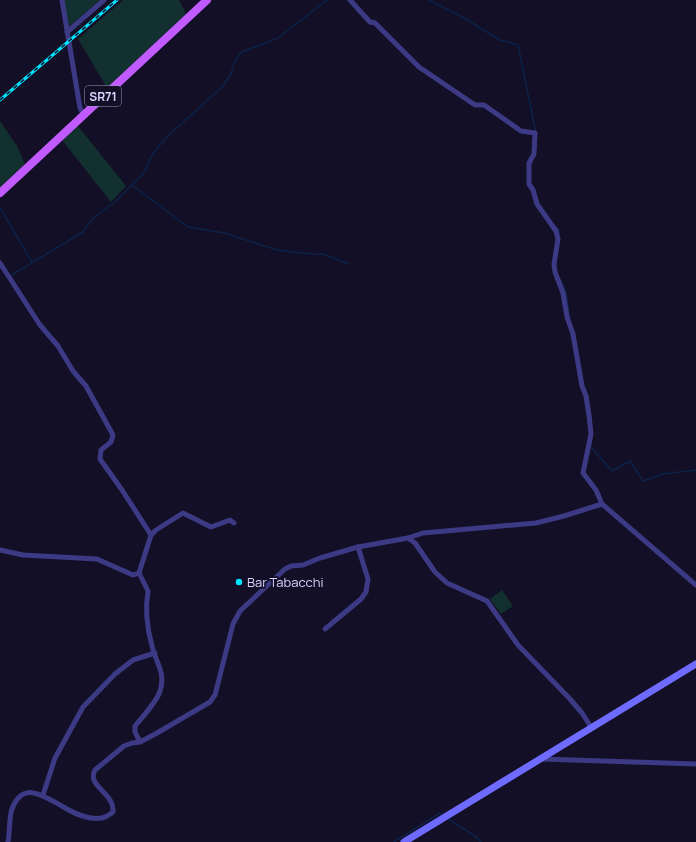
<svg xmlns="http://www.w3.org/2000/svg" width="696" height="842" viewBox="0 0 696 842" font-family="Manrope,sans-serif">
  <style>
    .green { fill: #12302f }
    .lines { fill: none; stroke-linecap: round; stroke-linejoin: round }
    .stream { stroke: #0c2248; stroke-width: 1.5 }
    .street { stroke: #3d3a85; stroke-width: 5 }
    .secondary { stroke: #6f6bff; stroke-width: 7 }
    .primary { stroke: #c25bff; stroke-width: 8 }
    .rail-casing { stroke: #00e5ff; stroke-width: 3 }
    .rail { stroke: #130f26; stroke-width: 1.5; stroke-dasharray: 4.5; stroke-linecap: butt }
    .poi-dot { fill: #00e5ff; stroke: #130f26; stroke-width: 1.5 }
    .labels { text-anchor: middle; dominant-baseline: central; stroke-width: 3.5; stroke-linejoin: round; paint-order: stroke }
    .shield { fill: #130f26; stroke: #9e99be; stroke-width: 1 }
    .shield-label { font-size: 12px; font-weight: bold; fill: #d9d4ff }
    .poi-label { font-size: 13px; fill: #d9d4ff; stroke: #130f26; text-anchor: start }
  </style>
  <rect width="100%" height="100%" fill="#130f26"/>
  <g class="green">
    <path d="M64 0H100L68 27Z"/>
    <path d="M123 0H179L186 14 107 88 78 39Z"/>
    <path d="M0 121 17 146 25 164 0 188Z"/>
    <path d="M77 125 126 186 111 202 62 140Z"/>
    <path d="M502 590 513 606 501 614 490 599Z"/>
  </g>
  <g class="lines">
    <g class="stream">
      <path d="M429 0 459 15 500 40 518 45 536 133"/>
      <path d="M132 185 188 227 224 233 277 250 311 254H323L349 264"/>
      <path d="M0 208 32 262"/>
      <path d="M556 227 559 230V234"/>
      <path d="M10 276 83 232 93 218 116 201 143 174 153 153 169 135 223 86 231 74 235 60 242 52 278 38 327 0"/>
      <path d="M560 279 566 292 570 320"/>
      <path d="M590 446 612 471 630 461 643 481 663 474 696 470"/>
      <path d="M447 818 475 836 481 842"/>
      <path d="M394 842 440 813 444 816"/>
    </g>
    <g class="street">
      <path d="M62 0 80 108 83 114"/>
      <path d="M350 0 370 22 375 23 419 67 475 105H484L521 131 535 133 534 154 529 163V184L533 190 537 204 556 231 558 239 554 264 555 272 563 293 567 317 573 334 582 386 586 396 589 415 591 434 583 473 596 490 602 504 696 585"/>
      <path d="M67 32 104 0"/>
      <path d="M0 263 40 325 58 346 73 371 86 386 113 435 111 442 101 450 100 459 122 490 151 535"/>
      <path d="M408 538 423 533 536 523 564 516 602 504"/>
      <path d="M0 550 23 555 97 559 133 575 139 573"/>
      <path d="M325 629 361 599 366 592 368 579 358 547"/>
      <path d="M140 742 135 732V726C142 717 157 702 160 691 166 673 156 663 152 646 147 628 145 609 148 591L139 573 151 535 156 530 183 513 211 527 230 520 234 523"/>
      <path d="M541 759 696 764"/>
      <path d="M43 795 55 758 83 707 115 674 133 660 155 653"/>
      <path d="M8 842C10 832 9 817 12 809 24 777 49 800 67 809 77 815 91 820 102 818 107 817 110 814 113 812 115 793 86 786 95 770L124 746 132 743 140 742 157 733 210 702 215 695 233 624 240 611 285 569 291 566 303 565 320 558 358 547 408 538 415 543 435 572 447 583 487 601 518 645 570 699 582 713 591 727"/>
    </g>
    <path class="secondary" d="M404 842 696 664"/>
    <path class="primary" d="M0 193 207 0"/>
    <defs>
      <path id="rail" d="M0 100 117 0"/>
    </defs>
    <use href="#rail" class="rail-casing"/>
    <use href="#rail" class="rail"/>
  </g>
  <circle class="poi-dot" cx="239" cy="582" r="4"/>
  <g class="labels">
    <rect class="shield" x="85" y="86" width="36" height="20" rx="3"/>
    <g class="shield-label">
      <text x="103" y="96">SR71</text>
    </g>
    <g class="poi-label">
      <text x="247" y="582">Bar Tabacchi</text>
    </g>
  </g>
</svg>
